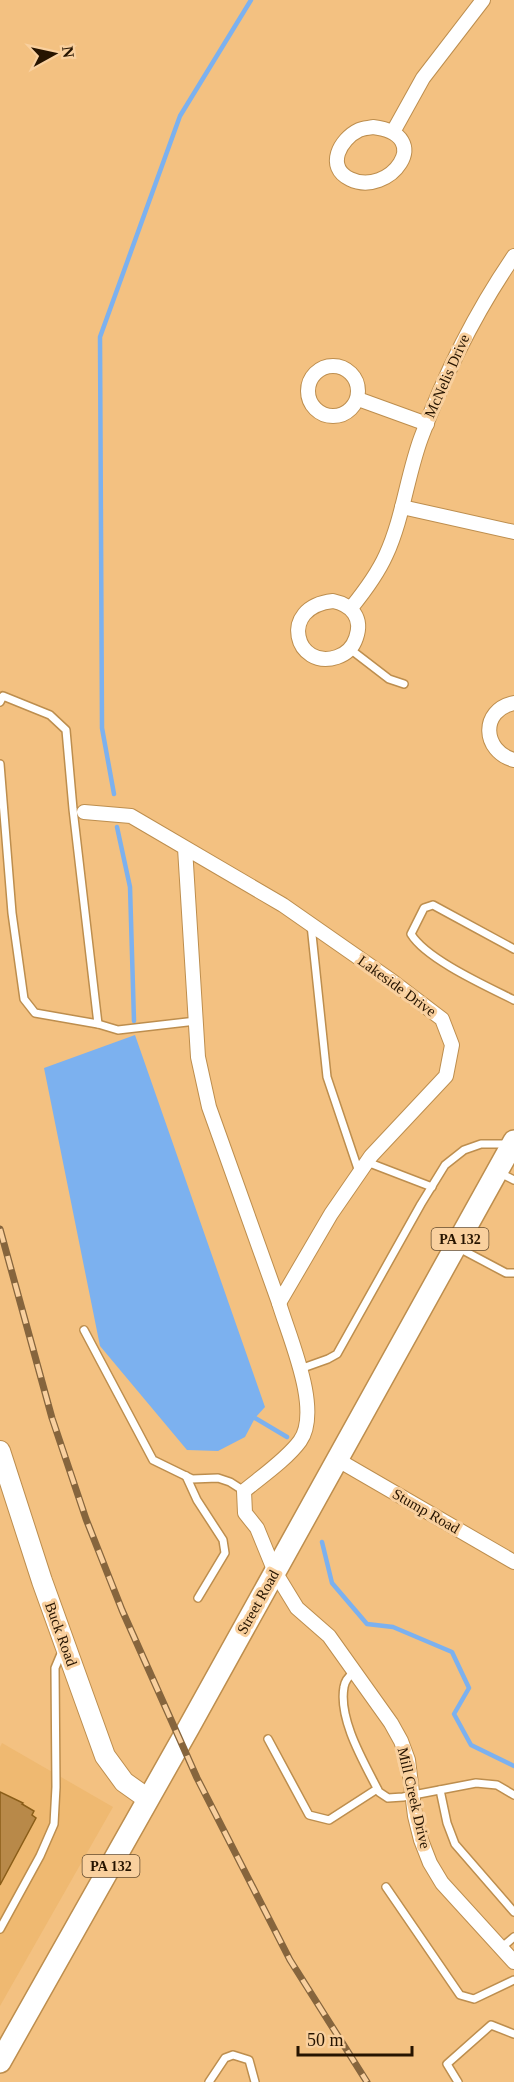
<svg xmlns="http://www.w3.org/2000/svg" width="514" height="2082" viewBox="0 0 514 2082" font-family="'Times New Roman',serif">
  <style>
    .built { fill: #efb971 }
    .water { fill: #7cb1ef }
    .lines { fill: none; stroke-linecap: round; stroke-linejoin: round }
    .stream { stroke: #7cb1ef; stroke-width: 4.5 }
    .building { fill: #b88949; stroke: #8a5d18; stroke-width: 1.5 }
    .lane-casing { stroke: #bd8e4e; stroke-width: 10 }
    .street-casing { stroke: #bd8e4e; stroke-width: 16 }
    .secondary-casing { stroke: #bd8e4e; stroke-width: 22 }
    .primary-casing { stroke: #bd8e4e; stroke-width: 24 }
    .lane { stroke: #fff; stroke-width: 7 }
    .street { stroke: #fff; stroke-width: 14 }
    .secondary { stroke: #fff; stroke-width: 20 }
    .primary { stroke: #fff; stroke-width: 21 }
    .rail-casing { stroke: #86653d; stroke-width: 7 }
    .rail { stroke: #f9d09e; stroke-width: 4.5; stroke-dasharray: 14; stroke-linecap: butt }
    .labels { text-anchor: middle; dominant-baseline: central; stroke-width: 6; stroke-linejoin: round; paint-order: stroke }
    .shield { fill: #f9d09e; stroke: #654c2f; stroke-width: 1.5 }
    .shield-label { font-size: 14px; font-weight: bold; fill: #261400 }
    .street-label { font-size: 15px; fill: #261400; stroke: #f9d09e }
  </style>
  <rect width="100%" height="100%" fill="#f3c181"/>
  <path class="built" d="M2 1743 113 1807 0 2006V1747Z"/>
  <path class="water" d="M135 1035 265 1407 255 1418 245 1437 218 1451 187 1450 100 1346 44 1068Z"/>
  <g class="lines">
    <g class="stream">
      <path d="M114 794 102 728 100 337 180 116 251 0"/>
      <path d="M117 827 130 887 134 1021"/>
      <path d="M255 1418 287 1437"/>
      <path d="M322 1542 332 1583 367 1624 393 1627 452 1652 469 1688 454 1714 471 1745 514 1766"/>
    </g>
  </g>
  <path class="building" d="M0 1792 23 1803 22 1804 34 1811 32 1815 36 1818 0 1885Z"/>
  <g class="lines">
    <defs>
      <g id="lane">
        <path d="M350 649 389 679 404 684"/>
        <path d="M0 702 3 696 50 715 66 730 73 809 98 1024 35 1013 24 999 12 913 0 764"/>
        <path d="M311 925 327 1077 359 1172"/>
        <path d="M514 949 433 905 424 908 411 934C426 959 486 986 514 1000"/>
        <path d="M98 1024 118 1030 196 1021"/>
        <path d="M367 1162 432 1187"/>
        <path d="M500 1173 514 1180"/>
        <path d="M457 1247 506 1273H514"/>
        <path d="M84 1330 153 1460 192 1479 218 1478 230 1482 244 1491"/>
        <path d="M300 1369 328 1359 337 1354 421 1204 445 1165 464 1150 481 1144H507"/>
        <path d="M186 1476 197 1500 223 1540 225 1553 198 1598"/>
        <path d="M354 1672C349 1676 345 1680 344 1687 338 1720 365 1764 379 1792L388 1798 403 1797 476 1783 497 1785 514 1795"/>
        <path d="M268 1739 309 1815 329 1820 377 1789"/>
        <path d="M440 1790 447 1823 455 1844 514 1912"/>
        <path d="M386 1887 460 1995 474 1999 514 1980"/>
        <path d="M0 1929 40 1856 54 1824 56 1787 55 1668 63 1649"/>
        <path d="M501 1948 514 1937"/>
        <path d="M209 2082 225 2058 233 2055 249 2060 255 2082"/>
        <path d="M458 2082 447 2064 491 2025 514 2034"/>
      </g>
      <g id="street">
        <path d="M373 127C437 135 389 198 350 179 325 167 340 139 359 130 363 128 369 128 373 127Z"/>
        <path d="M393 132 423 78 483 0"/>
        <circle cx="333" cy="391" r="25"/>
        <path d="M358 399 427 424"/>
        <path d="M402 507 514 532"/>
        <path d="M333 601C352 605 363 618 356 638 353 647 346 654 337 657 296 671 277 607 333 601Z"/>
        <path d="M351 608C364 592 377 575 386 555 403 518 407 476 421 438 445 373 475 313 514 256"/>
        <path d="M514 703C480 710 482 751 514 760"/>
        <path d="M84 812 131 816 283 905 392 981 442 1019 452 1045 446 1076 371 1156 331 1214 279 1303 209 1107 198 1057 185 848"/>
        <path d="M279 1303C289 1337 322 1410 300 1441 287 1459 261 1477 244 1491L245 1513 257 1528 275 1572 297 1608 329 1636 391 1723 401 1741 408 1760 415 1816 421 1840 430 1863 442 1883 514 1962"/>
        <path d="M338 1460 514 1562"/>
      </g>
      <path id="secondary" d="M0 1451 42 1581 105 1756 124 1782 148 1799"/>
      <path id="primary" d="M0 2062 189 1727 514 1141"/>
    </defs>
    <use href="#lane" class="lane-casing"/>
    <use href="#street" class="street-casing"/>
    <use href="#secondary" class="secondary-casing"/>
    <use href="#primary" class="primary-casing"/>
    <use href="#lane" class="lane"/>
    <use href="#street" class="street"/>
    <use href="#secondary" class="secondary"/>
    <use href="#primary" class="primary"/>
    <defs>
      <path id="rail" d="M0 1229 52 1418 86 1519 122 1610 197 1778 290 1960 367 2082"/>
    </defs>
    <use href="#rail" class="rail-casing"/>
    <use href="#rail" class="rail"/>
  </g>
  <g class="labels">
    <g class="shield">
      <rect x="431.5" y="1228" width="57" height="22" rx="4.5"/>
      <rect x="82.5" y="1855" width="57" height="22" rx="4.5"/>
    </g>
    <g class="shield-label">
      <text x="460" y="1239">PA 132</text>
      <text x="111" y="1866">PA 132</text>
    </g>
    <g class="street-label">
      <text transform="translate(447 376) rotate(-66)">McNelis Drive</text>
      <text transform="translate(397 986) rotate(36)">Lakeside Drive</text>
      <text transform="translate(426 1511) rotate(30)">Stump Road</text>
      <text transform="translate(258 1602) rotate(-61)">Street Road</text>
      <text transform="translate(61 1634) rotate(70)">Buck Road</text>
      <text transform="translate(414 1798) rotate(77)">Mill Creek Drive</text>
    </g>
  </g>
  <g transform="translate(54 54) rotate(82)" stroke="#f9d09e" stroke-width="4.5" paint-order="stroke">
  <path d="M0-4.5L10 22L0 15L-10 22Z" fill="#261400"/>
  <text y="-9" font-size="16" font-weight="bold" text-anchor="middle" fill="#261400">N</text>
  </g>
  <path d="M298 2046v9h114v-9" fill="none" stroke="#261400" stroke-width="3"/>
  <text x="307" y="2046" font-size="18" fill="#261400" stroke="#f9d09e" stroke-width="4.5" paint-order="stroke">50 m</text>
</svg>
